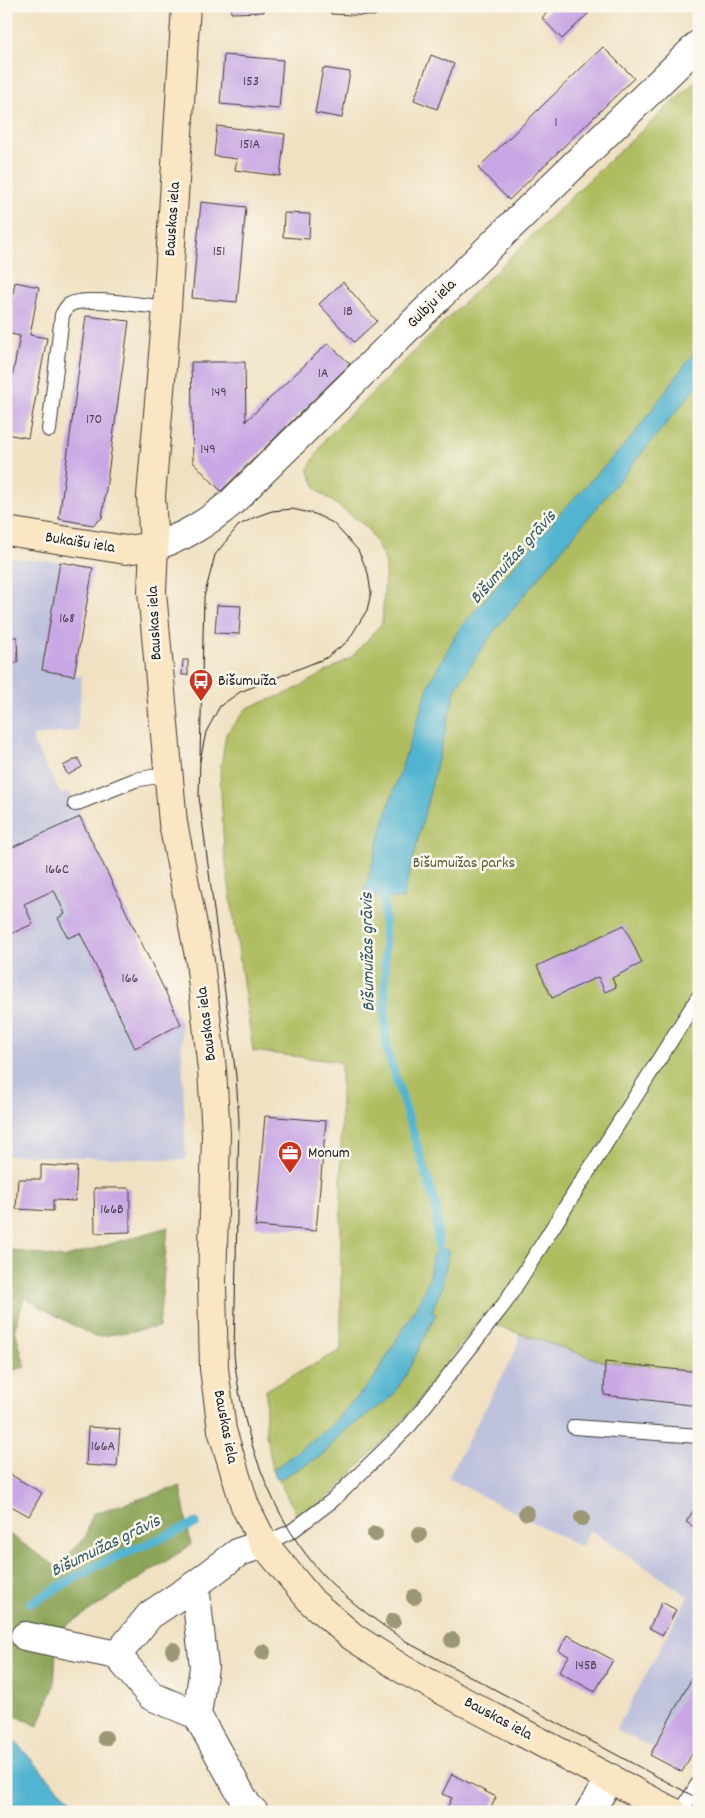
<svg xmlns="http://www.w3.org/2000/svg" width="705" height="1818" viewBox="0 0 705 1818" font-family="Dekko,sans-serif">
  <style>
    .industrial { fill: #bfc2dd }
    .green { fill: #afbd60; stroke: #666c3e }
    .forest { fill: #8ba456; stroke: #546039 }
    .water { fill: #51b4d0; stroke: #366876 }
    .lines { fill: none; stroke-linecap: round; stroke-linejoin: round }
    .stream { stroke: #51b4d0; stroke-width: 9 }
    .building { fill: #c8a7e4 }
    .lane-casing { stroke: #3c3a35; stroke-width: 16 }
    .street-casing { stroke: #3c3a35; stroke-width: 30 }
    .secondary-casing { stroke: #3c3a35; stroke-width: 30 }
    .lane { stroke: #fff; stroke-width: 14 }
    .street { stroke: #fff; stroke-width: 28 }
    .secondary { stroke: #fbe6c4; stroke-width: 28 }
    .tram { stroke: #1c1c1c; stroke-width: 1 }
    .tree { fill: #9c9876 }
    .labels { text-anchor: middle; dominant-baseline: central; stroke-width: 5; stroke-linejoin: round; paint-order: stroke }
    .number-label { font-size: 14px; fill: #473f4e }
    .street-label { font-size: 16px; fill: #1c1c1c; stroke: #fbf7ec }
    .poi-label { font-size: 16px; fill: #1c1c1c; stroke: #fbf7ec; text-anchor: start }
    .park-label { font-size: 16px; fill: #575c37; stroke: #fbf7ec }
    .water-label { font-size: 18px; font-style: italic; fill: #315964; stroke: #fbf7ec }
  </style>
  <rect width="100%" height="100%" fill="#fbf7ec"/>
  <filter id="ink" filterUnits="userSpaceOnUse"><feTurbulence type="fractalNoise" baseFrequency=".02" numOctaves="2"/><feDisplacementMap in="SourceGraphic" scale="10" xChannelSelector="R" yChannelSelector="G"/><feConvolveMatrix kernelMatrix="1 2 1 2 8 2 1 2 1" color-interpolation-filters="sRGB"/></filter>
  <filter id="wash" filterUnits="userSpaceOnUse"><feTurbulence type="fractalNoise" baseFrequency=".0096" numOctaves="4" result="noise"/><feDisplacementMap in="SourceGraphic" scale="20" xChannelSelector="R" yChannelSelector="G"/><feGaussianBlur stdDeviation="1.12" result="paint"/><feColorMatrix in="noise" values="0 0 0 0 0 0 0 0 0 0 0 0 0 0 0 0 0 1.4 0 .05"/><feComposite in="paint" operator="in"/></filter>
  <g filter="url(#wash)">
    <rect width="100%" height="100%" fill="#f0e1c2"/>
    <g class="industrial">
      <path d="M6 558 60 562 93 568 74 676H82L77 731 33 736 34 744 61 794 70 792 181 1024 186 1160 6 1155Z"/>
      <path d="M523 1314 699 1339V1665L653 1748 616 1730 688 1596 590 1530 581 1547 448 1478 516 1350Z"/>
    </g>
    <path class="green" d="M699 78V1372L605 1362 479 1320 406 1417 332 1494 298 1517 273 1470 266 1434V1390L341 1350V1062L253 1051 224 850 220 773 226 734 247 708 290 692 352 657 382 623 386 562 368 528 317 490 308 469 326 438 596 173Z"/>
    <g class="forest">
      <path d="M168 1227 159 1327 95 1337 24 1298 15 1329 25 1367 6 1372V1249L63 1258Z"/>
      <path d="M180 1486 191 1545 57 1632 54 1687 38 1726 6 1712V1532L57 1567 86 1536 92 1514Z"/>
    </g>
    <g class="water">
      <path d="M699 346V384L492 634 456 688 403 899 363 896 389 805 430 682 459 629 565 508 631 438Z"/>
      <path d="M438 1249 449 1250 442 1287 432 1311 436 1314 405 1377 391 1398 343 1432 323 1455 278 1480 273 1470 328 1428 373 1380 419 1302 429 1279 432 1257Z"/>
      <path d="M6 1732 56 1786 85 1812H6Z"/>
    </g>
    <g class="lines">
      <g class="stream">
        <path d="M384 888 386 1047 436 1206 439 1260"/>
        <path d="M31 1603 96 1566 196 1523"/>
      </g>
    </g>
    <g id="blocks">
      <g class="building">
        <path d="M231 6H264V12L231 13Z"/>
        <path d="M332 6H375V16L331 14Z"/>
        <path d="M545 6H596L562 39 542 18 549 10Z"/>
        <path d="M603 47 634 78 509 200 478 168Z"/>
        <path d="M224 55 283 60 279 109 220 104Z"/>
        <path d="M431 55 454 64 437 109 414 100Z"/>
        <path d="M323 68 350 72 342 118 315 113Z"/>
        <path d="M217 126 285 134 280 176 235 170 237 159 214 156Z"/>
        <path d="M201 202 246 207 237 302 192 298Z"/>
        <path d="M284 213 310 214 309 239 283 237Z"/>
        <path d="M15 282 39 287 30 335 47 338 28 438 6 434V410L20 336 6 333Z"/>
        <path d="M343 282 377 321 354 342 319 304Z"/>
        <path d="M86 316 129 321 102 518 93 525 59 519Z"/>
        <path d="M328 343 350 364 221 491 193 462 191 362H245L246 421Z"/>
        <path d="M60 562 93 568 74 676 42 670Z"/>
        <path d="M217 605 241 606 239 634 215 633Z"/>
        <path d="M6 637H17L18 663H6Z"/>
        <path d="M183 660H188V675H182Z"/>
        <path d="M78 758 82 767 68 775 63 766Z"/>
        <path d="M80 817 181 1024 135 1048 80 933 68 938 58 918 65 914 54 890 24 904 33 924 6 936V850Z"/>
        <path d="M624 925 642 963 612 978 616 987 605 992 598 977 552 998 537 966Z"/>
        <path d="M265 1116 326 1121 316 1231 255 1226Z"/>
        <path d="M41 1165 77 1167 75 1201 53 1200V1211L16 1209 18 1179H41Z"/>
        <path d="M94 1188H130V1232L95 1233Z"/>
        <path d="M605 1362 699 1372V1406L604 1395Z"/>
        <path d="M88 1427 120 1429 117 1467 86 1465Z"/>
        <path d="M6 1472 42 1493 29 1516 6 1503Z"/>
        <path d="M699 1502V1530L686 1522Z"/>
        <path d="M662 1602 676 1610 663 1635 649 1628Z"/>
        <path d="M567 1635 613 1660 595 1692 559 1672 569 1656 559 1651Z"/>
        <path d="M699 1665V1741L682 1772 650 1755Z"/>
        <path d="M452 1774 496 1797 489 1812H445L452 1798 442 1794Z"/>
      </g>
    </g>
  </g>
  <g filter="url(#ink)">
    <use href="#blocks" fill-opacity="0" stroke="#3c3a35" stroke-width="1"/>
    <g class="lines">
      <defs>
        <g id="lane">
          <path d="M49 430 62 315C64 312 66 307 69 305 83 295 147 306 167 308"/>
          <path d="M75 804 135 780 168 774"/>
          <path d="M574 1427 699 1436"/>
          <path d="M264 1544 292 1531 333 1500 410 1425 505 1303 699 996"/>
          <path d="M681 1812 699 1782"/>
        </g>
        <g id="street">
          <path d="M154 546C184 538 208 522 232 502L513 224 699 44"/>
          <path d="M25 1636 117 1655 150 1615 195 1585"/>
          <path d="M117 1655 151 1696 197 1715"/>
          <path d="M254 1812 247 1805 197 1715 204 1667 195 1585 239 1552 264 1544"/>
          <path d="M589 1812 611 1778"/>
        </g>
        <g id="secondary">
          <path d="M186 6 167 308 151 496 154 546 152 592 173 823 200 961 212 1070 216 1134 212 1286 214 1369 222 1430 245 1506 264 1544 313 1603 353 1637 404 1670 673 1812"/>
          <path d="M6 531 126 550 154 546"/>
        </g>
      </defs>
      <use href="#lane" class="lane-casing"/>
      <use href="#street" class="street-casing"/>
      <use href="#secondary" class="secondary-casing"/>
      <use href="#lane" class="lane"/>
      <use href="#street" class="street"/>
      <use href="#secondary" class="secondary"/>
      <path class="tram" d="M200 761 206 732 220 706 240 692 326 658 348 641 367 610 371 593 368 573 358 550 333 523 315 514 292 509 272 511 255 517 238 526 215 555 204 597 199 797 236 1076 239 1121 234 1354C241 1431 271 1520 325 1577 351 1603 381 1625 412 1645L699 1799"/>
    </g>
    <g class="tree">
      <circle cx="526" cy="1513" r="8"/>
      <circle cx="582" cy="1518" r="8"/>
      <circle cx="375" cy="1534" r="8"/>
      <circle cx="419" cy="1535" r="8"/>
      <circle cx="414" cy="1597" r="8"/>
      <circle cx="393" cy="1621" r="8"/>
      <circle cx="452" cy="1640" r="8"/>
      <circle cx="173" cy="1650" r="8"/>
      <circle cx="263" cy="1652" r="8"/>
      <circle cx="105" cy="1738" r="8"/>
    </g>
  </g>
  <defs>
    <symbol id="bus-pin" viewBox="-11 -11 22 30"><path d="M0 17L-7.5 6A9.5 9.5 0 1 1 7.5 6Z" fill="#c8321e" stroke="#fbf7ec"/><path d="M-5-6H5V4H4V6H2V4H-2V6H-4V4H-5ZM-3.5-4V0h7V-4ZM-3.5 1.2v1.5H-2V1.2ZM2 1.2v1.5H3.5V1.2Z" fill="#fff"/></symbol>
    <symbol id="office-pin" viewBox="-11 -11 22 30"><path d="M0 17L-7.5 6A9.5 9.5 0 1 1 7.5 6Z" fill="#c8321e" stroke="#fbf7ec"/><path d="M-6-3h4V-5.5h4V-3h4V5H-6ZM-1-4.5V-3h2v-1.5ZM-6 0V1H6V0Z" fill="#fff"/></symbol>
  </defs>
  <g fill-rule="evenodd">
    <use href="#bus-pin" x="187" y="667" width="28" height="38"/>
    <use href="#office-pin" x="276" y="1139" width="28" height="38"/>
  </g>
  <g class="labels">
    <g class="number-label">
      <text x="251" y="82">153</text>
      <text x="556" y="123">1</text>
      <text x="250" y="145">151A</text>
      <text x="219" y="252">151</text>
      <text x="348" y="312">1B</text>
      <text x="323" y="374">1A</text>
      <text x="219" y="393">149</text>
      <text x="94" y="420">170</text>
      <text x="208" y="450">149</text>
      <text x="67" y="619">168</text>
      <text x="57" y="870">166C</text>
      <text x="130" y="979">166</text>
      <text x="112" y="1210">166B</text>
      <text x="103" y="1447">166A</text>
      <text x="586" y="1666">145B</text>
    </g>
    <g class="street-label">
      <text transform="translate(173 219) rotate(-86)">Bauskas iela</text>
      <text transform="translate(432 304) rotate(-45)">Gulbju iela</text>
      <text transform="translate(80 543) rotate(9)">Bukaišu iela</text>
      <text transform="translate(155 623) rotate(-93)">Bauskas iela</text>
      <text transform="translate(207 1024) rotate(-97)">Bauskas iela</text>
      <text transform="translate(225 1427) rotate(79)">Bauskas iela</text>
      <text transform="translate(498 1719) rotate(28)">Bauskas iela</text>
    </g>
    <g class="poi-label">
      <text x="218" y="681">Bišumuiža</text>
      <text x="308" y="1153">Monum</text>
    </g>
    <g class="park-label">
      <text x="464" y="863">Bišumuižas parks</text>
    </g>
    <g class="water-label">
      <text transform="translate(514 558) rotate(-48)">Bišumuižas grāvis</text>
      <text transform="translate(369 952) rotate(-91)">Bišumuižas grāvis</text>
      <text transform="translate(106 1547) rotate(-26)">Bišumuižas grāvis</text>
    </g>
  </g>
  <rect width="705" height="1818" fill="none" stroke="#fbf7ec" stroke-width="25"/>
</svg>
